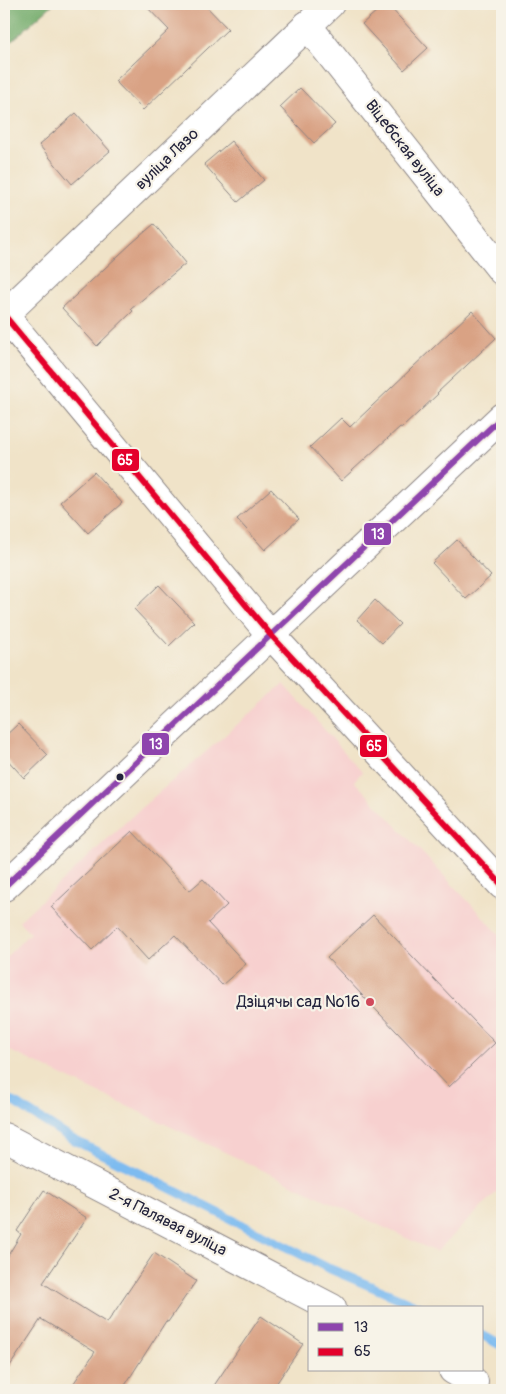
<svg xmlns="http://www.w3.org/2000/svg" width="506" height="1394" viewBox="0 0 506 1394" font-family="Pangolin,sans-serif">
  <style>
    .built { fill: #f7d0cf }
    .forest { fill: #72ab6a; stroke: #4a6652 }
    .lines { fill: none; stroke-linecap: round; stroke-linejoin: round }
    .stream { stroke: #7dbbf0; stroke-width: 9 }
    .building { fill: #d9a284 }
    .minor-casing { stroke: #898282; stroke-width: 30 }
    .minor { stroke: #fff; stroke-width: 28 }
    .bus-1-casing { stroke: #f7f3e8; stroke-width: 10 }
    .bus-2-casing { stroke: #f7f3e8; stroke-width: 10 }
    .bus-1 { stroke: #8e44ad; stroke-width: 6 }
    .bus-2 { stroke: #e4002b; stroke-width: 6 }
    .bus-dot { fill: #22223b; stroke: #f7f3e8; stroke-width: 2 }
    .poi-dot { fill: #d1495b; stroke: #f7f3e8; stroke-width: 2 }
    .labels { text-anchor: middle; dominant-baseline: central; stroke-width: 4.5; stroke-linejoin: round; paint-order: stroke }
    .street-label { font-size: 16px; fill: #22223b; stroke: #f7f3e8 }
    .poi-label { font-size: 16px; fill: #22223b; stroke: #f7f3e8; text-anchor: end }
    .line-badge { stroke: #f7f3e8; stroke-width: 2 }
    .badge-label { font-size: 14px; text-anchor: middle; font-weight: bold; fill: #fff }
  </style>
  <rect width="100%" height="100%" fill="#f7f3e8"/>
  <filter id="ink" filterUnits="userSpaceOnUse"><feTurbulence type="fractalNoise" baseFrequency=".02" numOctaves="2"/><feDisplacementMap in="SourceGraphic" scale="10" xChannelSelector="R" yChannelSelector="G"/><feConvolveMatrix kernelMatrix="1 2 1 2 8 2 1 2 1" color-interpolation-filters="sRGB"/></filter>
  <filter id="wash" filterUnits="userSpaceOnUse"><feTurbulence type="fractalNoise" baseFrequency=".0096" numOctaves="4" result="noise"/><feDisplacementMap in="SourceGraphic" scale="20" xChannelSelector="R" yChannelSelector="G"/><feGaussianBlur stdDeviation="1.12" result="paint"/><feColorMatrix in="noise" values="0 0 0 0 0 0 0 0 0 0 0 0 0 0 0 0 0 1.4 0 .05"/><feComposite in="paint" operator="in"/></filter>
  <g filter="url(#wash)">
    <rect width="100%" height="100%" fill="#f0e3c8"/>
    <path class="built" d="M284 684 362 772 354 781 502 937V1187L436 1252 4 1048V959L30 933 19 921 141 808Z"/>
    <path class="forest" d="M4 4H53L4 48Z"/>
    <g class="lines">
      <g class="stream">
        <path d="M4 1096 72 1139 328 1268 422 1308"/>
        <path d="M482 1335 502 1346"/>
      </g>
    </g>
    <g id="blocks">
      <g class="building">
        <path d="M144 4H204L228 29 143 110 115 81 169 30Z"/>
        <path d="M385 4H387L428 48 404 70 362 24Z"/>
        <path d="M300 88 335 124 314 143 280 107Z"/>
        <path d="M76 113 110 151 72 184 39 145Z"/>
        <path d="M231 141 264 180 238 202 204 164Z"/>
        <path d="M154 224 186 263 131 309 133 311 97 346 62 308 132 243Z"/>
        <path d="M472 311 496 338 437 393 438 394 402 428 400 427 341 481 310 447 341 418 350 427Z"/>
        <path d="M94 472 122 503 88 533 60 502Z"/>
        <path d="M271 489 299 519 265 550 237 519Z"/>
        <path d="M457 540 491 576 466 599 432 563Z"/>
        <path d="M159 585 194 622 169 646 134 609Z"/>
        <path d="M375 600 400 624 382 643 357 620Z"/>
        <path d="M18 724 48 755 24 778 4 756V737Z"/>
        <path d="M132 831 189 891 203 879 227 905 208 923 246 964 222 985 175 935 148 960 117 926 92 950 51 907Z"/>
        <path d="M373 915 495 1043 449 1087 327 958Z"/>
        <path d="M44 1190 87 1218 43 1283 89 1312 107 1323 154 1253 196 1281 168 1322 166 1321 122 1390H69L95 1352 41 1319 4 1375V1262L21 1234 17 1231Z"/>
        <path d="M261 1316 303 1344 272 1390H211Z"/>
      </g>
    </g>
  </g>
  <g filter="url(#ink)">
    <use href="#blocks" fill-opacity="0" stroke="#898282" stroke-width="1"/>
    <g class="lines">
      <defs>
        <g id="minor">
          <path d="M307 25 502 271"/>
          <path d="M4 315 270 634 502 885"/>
          <path d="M4 315 330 4"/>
          <path d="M4 887 502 417"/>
          <path d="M4 1137 332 1308"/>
          <path d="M453 1370 474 1382"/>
        </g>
      </defs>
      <use href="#minor" class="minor-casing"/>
      <use href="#minor" class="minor"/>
      <defs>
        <path id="bus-1" d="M4 887 502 417"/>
        <path id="bus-2" d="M4 315 270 634 502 885"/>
      </defs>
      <use href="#bus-1" class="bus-1-casing"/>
      <use href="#bus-2" class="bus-2-casing"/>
      <use href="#bus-1" class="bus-1"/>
      <use href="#bus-2" class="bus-2"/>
    </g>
  </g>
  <circle class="bus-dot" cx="120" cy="777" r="4.5"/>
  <circle class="poi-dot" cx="370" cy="1002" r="5"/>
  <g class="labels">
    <g class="street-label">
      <text transform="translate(405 148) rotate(52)">Віцебская вуліца</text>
      <text transform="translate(167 159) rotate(-44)">вуліца Лазо</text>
      <text transform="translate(168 1222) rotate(27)">2-я Палявая вуліца</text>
    </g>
    <g class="poi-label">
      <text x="360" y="1002">Дзіцячы сад №16</text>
    </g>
  </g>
  <g class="line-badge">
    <rect x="111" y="448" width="29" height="24" rx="5" fill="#e4002b"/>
    <rect x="363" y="522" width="29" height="24" rx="5" fill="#8e44ad"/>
    <rect x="141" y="732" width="29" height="24" rx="5" fill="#8e44ad"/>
    <rect x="359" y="734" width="29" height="24" rx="5" fill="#e4002b"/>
  </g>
  <g class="badge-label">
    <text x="125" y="465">65</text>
    <text x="378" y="539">13</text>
    <text x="156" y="749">13</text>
    <text x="374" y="751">65</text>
  </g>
  <rect width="506" height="1394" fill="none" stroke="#f7f3e8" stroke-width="20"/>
  <rect x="308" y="1306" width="175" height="65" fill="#f7f3e8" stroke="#a29fa3"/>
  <rect x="318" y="1323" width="25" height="8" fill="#8e44ad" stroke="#a29fa3"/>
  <text x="354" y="1332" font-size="15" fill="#22223b">13</text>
  <rect x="318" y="1348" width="25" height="8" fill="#e4002b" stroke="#a29fa3"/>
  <text x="354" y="1356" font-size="15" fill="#22223b">65</text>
</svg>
